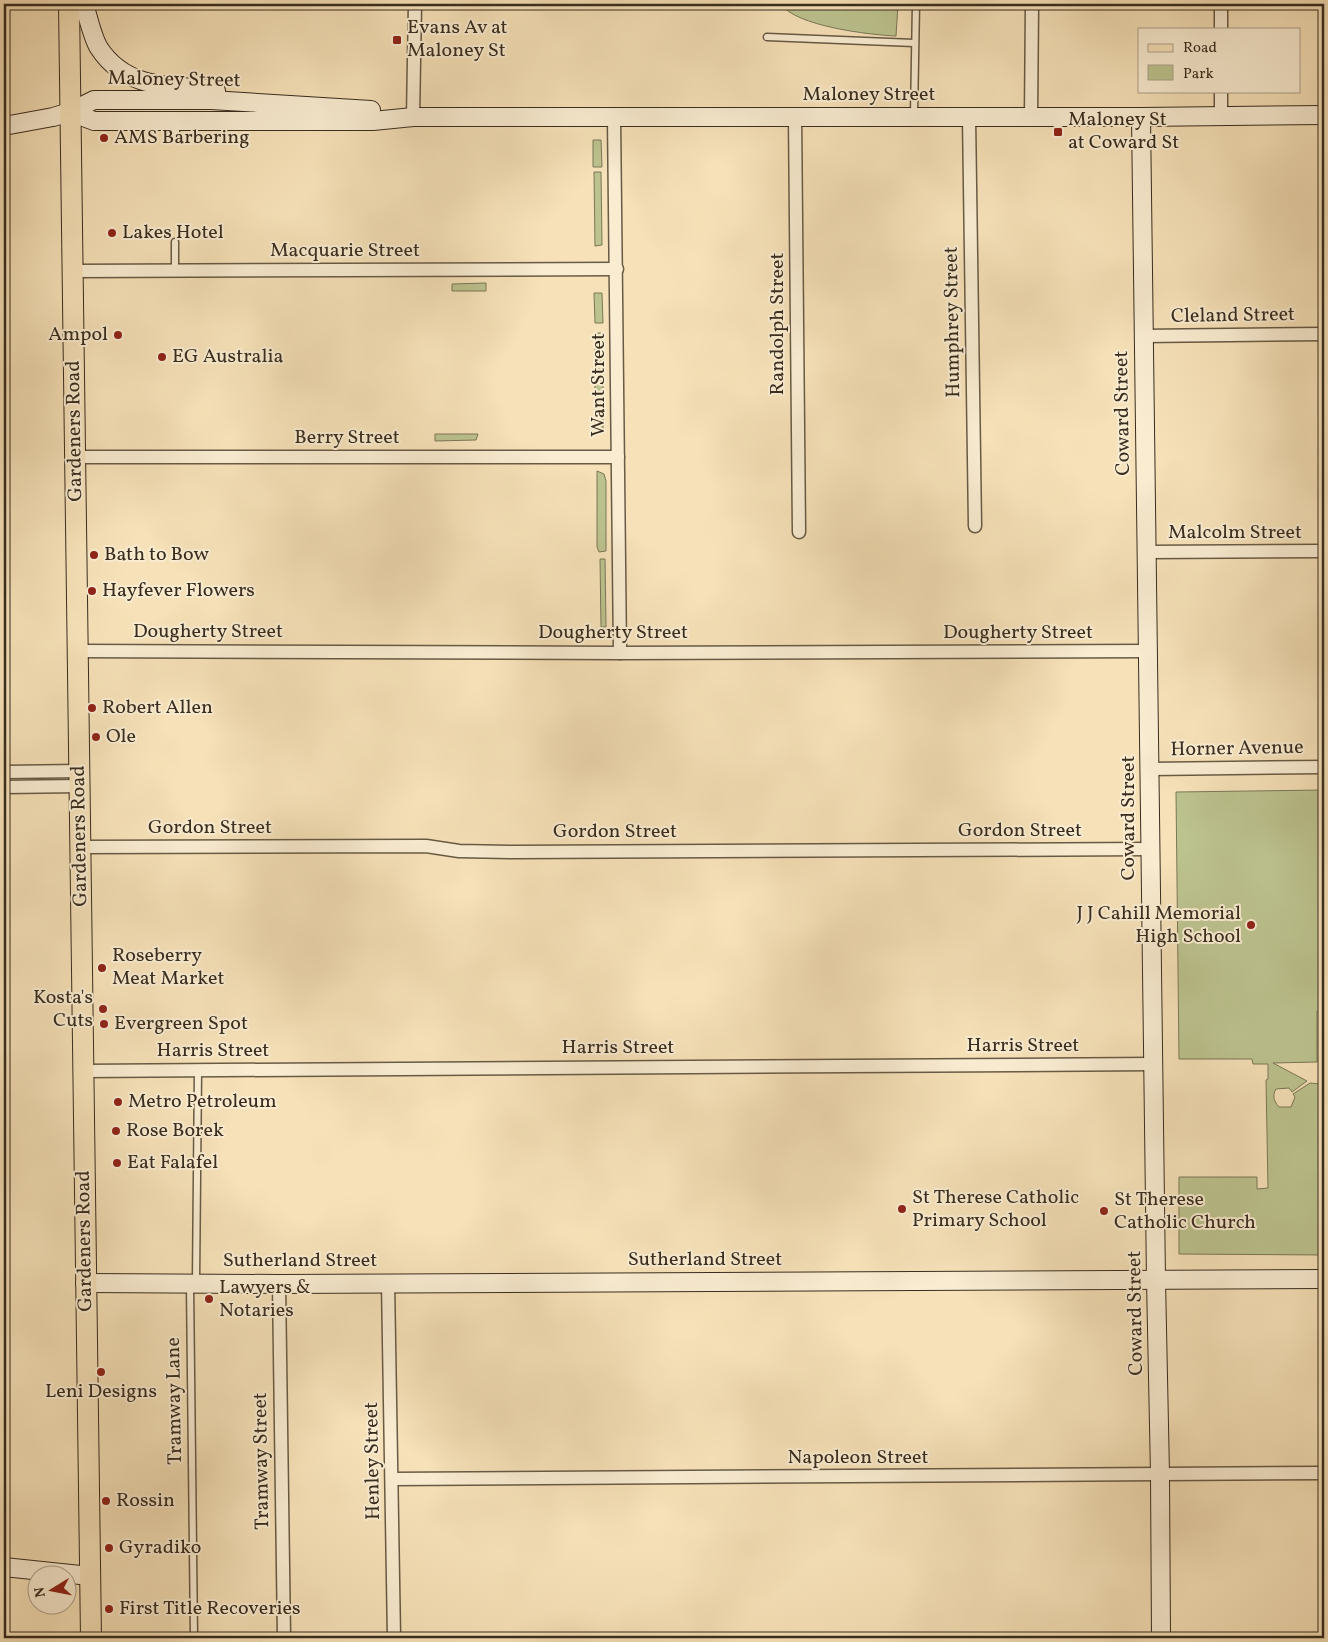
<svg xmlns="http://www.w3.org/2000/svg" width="1328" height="1642" viewBox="0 0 1328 1642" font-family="Vollkorn,serif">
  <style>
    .green { fill: #bcc38f; stroke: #7a7857 }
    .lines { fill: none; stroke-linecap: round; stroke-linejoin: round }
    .lane-casing { stroke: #685a45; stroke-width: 9 }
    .street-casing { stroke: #685a45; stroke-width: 15 }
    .secondary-casing { stroke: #392d1f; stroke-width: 20 }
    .primary-casing { stroke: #392d1f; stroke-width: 22 }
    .lane { stroke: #f9ecd1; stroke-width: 6 }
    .street { stroke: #f9ecd1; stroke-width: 12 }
    .secondary { stroke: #f9ecd1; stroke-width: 18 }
    .primary { stroke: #f6e1b8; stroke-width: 20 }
    .poi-dot { fill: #8f2418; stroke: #f9ecd1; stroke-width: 2 }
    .labels { text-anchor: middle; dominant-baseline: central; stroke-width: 4; stroke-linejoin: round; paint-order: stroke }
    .poi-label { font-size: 20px; fill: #392d1f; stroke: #f9ecd1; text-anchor: start }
    .street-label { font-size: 20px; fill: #392d1f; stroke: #f9ecd1 }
  </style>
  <rect width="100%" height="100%" fill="#f6e1b8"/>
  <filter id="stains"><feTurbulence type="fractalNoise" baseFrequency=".004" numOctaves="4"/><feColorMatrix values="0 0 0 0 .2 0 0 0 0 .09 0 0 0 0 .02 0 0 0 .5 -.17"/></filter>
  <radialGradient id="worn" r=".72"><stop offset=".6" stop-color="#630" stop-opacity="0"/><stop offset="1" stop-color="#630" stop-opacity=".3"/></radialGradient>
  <g class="green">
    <path d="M781 4H898L896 36C870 35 795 26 781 4Z"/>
    <path d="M593 140H601L602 167H593Z"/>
    <path d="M594 172H601L602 245 595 246Z"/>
    <path d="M486 283V291H452V284Z"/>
    <path d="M594 293H602L603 323H595Z"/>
    <path d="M595 333H603V363L595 364Z"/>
    <rect x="595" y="369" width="8" height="64"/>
    <path d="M435 434H478L476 440 435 441Z"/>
    <path d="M597 471 604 474 606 481V551L599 552 597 547Z"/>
    <path d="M600 559H605L606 627H601Z"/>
    <path d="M1324 790V1011H1317V1062L1273 1063 1307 1081 1292 1092 1289 1088 1276 1089C1272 1095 1274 1102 1279 1107H1291L1295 1097 1293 1094 1310 1083 1320 1084 1322 1229H1324V1255L1179 1254V1177H1257V1189L1268 1188 1266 1080 1268 1079V1064H1253L1252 1059H1179L1176 792Z"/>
  </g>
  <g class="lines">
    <defs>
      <g id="lane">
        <path d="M767 37 914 43"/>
        <path d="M914 115 916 4"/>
        <path d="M176 123V136"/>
        <path d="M175 270V242"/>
        <path d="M196 1281 198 1070"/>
        <path d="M190 1285 194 1638"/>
      </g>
      <g id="street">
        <path d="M1221 29V4"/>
        <path d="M795 116 799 532"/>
        <path d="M1221 116V91"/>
        <path d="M413 117 415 4"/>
        <path d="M614 117 620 653"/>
        <path d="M969 117 975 526"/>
        <path d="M1031 117 1032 4"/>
        <path d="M73 271 617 269"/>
        <path d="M1143 336 1324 334"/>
        <path d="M75 457H618"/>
        <path d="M1147 552 1324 551"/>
        <path d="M77 651 620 653 1148 651"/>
        <path d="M1150 769 1324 767"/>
        <path d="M4 772 79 771"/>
        <path d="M4 787 80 786"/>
        <path d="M80 847 426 846 459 851 513 852 1150 849"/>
        <path d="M83 1071 1154 1064"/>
        <path d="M388 1282 394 1638"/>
        <path d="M279 1284 284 1638"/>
        <path d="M392 1479 1324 1473"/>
      </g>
      <g id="secondary">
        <path d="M84 4C88 16 92 37 99 48 125 88 167 86 210 89L216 91"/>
        <path d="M70 112 94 121H373L413 117H1141L1324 115"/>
        <path d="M1141 117 1156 1280 1160 1474 1161 1638"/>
        <path d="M4 126 53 117 70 112 94 100H211L371 110"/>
        <path d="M85 1283 279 1284 1324 1279"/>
        <path d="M4 1567 90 1576"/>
      </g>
      <path id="primary" d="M69 4 91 1638"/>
    </defs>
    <use href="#lane" class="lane-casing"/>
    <use href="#street" class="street-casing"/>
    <use href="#secondary" class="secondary-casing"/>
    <use href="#primary" class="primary-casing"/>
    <use href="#lane" class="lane"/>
    <use href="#street" class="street"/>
    <use href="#secondary" class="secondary"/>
    <use href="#primary" class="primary"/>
  </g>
  <g class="poi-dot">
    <rect x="392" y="35" width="10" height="10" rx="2.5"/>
    <rect x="1053" y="127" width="10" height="10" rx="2.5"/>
    <circle cx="104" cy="138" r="5"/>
    <circle cx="112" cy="233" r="5"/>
    <circle cx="118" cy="335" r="5"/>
    <circle cx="162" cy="357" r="5"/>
    <circle cx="94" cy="555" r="5"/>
    <circle cx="92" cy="591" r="5"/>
    <circle cx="92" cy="708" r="5"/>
    <circle cx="96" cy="737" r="5"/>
    <circle cx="1251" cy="925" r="5"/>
    <circle cx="102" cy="968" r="5"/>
    <circle cx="103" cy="1009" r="5"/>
    <circle cx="104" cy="1024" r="5"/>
    <circle cx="118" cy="1102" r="5"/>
    <circle cx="116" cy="1131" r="5"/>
    <circle cx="117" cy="1163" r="5"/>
    <circle cx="902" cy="1209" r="5"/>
    <circle cx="1104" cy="1211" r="5"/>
    <circle cx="209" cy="1299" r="5"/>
    <circle cx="101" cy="1372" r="5"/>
    <circle cx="106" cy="1501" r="5"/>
    <circle cx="109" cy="1548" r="5"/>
    <circle cx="109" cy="1609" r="5"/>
  </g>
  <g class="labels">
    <g class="poi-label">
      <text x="407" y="28">Evans Av at<tspan x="407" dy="23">Maloney St</tspan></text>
      <text x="1068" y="120">Maloney St<tspan x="1068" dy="23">at Coward St</tspan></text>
      <text x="114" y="138">AMS Barbering</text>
      <text x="122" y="233">Lakes Hotel</text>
      <text x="108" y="335" text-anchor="end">Ampol</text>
      <text x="172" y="357">EG Australia</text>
      <text x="104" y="555">Bath to Bow</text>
      <text x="102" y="591">Hayfever Flowers</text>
      <text x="102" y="708">Robert Allen</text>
      <text x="106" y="737">Ole</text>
      <text x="1241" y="914" text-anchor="end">J J Cahill Memorial<tspan x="1241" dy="23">High School</tspan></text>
      <text x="112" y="956">Roseberry<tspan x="112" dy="23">Meat Market</tspan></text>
      <text x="93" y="998" text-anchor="end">Kosta's<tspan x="93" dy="23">Cuts</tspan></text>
      <text x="114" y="1024">Evergreen Spot</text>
      <text x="128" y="1102">Metro Petroleum</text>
      <text x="126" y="1131">Rose Borek</text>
      <text x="127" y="1163">Eat Falafel</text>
      <text x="912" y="1198">St Therese Catholic<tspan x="912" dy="23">Primary School</tspan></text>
      <text x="1114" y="1200">St Therese<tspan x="1114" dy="23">Catholic Church</tspan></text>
      <text x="219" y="1288">Lawyers &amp;<tspan x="219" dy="23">Notaries</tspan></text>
      <text x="101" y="1392" text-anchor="middle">Leni Designs</text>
      <text x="116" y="1501">Rossin</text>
      <text x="119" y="1548">Gyradiko</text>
      <text x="119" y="1609">First Title Recoveries</text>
    </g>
    <g class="street-label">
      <text transform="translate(174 80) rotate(1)">Maloney Street</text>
      <text x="869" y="95">Maloney Street</text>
      <text x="345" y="251">Macquarie Street</text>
      <text transform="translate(1233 316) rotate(-1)">Cleland Street</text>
      <text transform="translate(953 322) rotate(-91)">Humphrey Street</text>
      <text transform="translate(778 324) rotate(-90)">Randolph Street</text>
      <text transform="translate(599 385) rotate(-90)">Want Street</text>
      <text transform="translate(1123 413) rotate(-91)">Coward Street</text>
      <text transform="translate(75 431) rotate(-91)">Gardeners Road</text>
      <text x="347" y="438">Berry Street</text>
      <text x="1235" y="533">Malcolm Street</text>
      <text x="208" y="632">Dougherty Street</text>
      <text x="613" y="633">Dougherty Street</text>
      <text x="1018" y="633">Dougherty Street</text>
      <text transform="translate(1237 749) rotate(-1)">Horner Avenue</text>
      <text transform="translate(1129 818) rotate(-90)">Coward Street</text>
      <text x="210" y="828">Gordon Street</text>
      <text x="1020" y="831">Gordon Street</text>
      <text x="615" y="832">Gordon Street</text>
      <text transform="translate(80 836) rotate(-91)">Gardeners Road</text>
      <text x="1023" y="1046">Harris Street</text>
      <text x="618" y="1048">Harris Street</text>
      <text x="213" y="1051">Harris Street</text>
      <text transform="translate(85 1241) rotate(-91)">Gardeners Road</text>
      <text x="705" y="1260">Sutherland Street</text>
      <text x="300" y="1261">Sutherland Street</text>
      <text transform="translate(1136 1313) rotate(-91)">Coward Street</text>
      <text transform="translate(175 1401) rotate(-91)">Tramway Lane</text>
      <text x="858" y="1458">Napoleon Street</text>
      <text transform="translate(262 1461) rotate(-91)">Tramway Street</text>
      <text transform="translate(373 1461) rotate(-91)">Henley Street</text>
    </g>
  </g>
  <rect width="1328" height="1642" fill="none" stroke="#f6e1b8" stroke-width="20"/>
  <rect x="5" y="5" width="1318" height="1632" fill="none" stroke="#392d1f" stroke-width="2.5"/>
  <rect x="10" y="10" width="1308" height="1622" fill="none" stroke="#392d1f"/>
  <rect x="1138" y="28" width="162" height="65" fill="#f9ecd1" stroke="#aca08a"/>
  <rect x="1148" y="44" width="25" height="8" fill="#f6e1b8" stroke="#aca08a"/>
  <text x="1183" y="52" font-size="15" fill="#392d1f">Road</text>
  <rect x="1148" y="65" width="25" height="15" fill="#bcc38f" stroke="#aca08a"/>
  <text x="1183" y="78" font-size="15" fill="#392d1f">Park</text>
  <g transform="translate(52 1590) rotate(260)"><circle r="24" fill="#f9ecd1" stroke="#aca08a"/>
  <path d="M0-4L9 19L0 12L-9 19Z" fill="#8f2418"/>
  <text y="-8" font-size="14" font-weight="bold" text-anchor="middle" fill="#392d1f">N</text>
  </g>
  <rect width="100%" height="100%" filter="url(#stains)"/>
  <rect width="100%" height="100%" fill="url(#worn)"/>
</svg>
